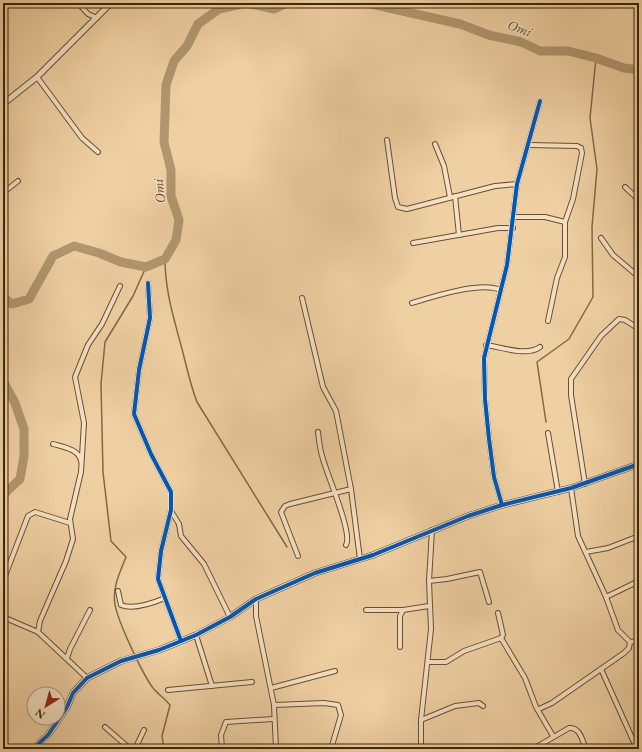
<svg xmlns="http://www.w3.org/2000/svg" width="642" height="752" viewBox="0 0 642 752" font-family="'EB Garamond',serif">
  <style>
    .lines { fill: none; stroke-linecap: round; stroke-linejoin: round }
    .stream { stroke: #836846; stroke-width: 1.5 }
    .river { stroke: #b2966f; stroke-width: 9 }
    .minor-casing { stroke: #6a4f30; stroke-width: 6 }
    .tertiary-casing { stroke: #6a4f30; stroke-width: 7 }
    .minor { stroke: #f5e0c3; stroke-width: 4 }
    .tertiary { stroke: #f5e0c3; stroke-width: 5 }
    .cycleway-casing { stroke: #f5e0c3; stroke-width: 6 }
    .cycleway { stroke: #0057b8; stroke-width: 4 }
    .labels { text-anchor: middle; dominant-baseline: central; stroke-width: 3; stroke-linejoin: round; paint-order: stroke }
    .water-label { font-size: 14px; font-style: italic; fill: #604628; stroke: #f5e0c3 }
  </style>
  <rect width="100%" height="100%" fill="#efd0a3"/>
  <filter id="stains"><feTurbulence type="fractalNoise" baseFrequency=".005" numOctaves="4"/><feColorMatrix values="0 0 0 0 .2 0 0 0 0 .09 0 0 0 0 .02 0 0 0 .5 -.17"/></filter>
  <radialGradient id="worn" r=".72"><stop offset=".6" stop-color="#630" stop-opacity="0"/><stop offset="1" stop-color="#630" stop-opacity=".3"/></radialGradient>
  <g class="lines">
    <g class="stream">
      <path d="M165 259C165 291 174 319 182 349 187 368 190 384 197 402L287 547"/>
      <path d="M146 267 133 296 105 342 101 384 103 472 111 541 126 557C120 572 112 588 115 604 117 620 143 675 153 688 158 694 165 699 170 705L162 736 164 749"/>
      <path d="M546 422 537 362 569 339 593 297 592 227 597 169 590 118 596 58"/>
      <path d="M634 749 639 744"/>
    </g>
    <g class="river">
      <path d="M367 3 460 24 489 35 521 42 540 51H568L596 58 624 68 639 70"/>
      <path d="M3 297 12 304 29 299 53 256 74 246 99 253 121 262 146 267 165 259 176 240 179 220 171 196V170L164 142 166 85 174 61 187 46 198 24 219 9 246 3 274 9 287 3"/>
      <path d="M3 381 15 403 24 429V456L20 479 3 495"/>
    </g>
    <defs>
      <g id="minor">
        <path d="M78 3 88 14 97 18"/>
        <path d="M37 77 82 138 98 152"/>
        <path d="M387 140 395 198 398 207 407 209 495 186 517 184"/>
        <path d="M435 144 444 166 450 197"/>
        <path d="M529 145 577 146 581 148 582 153 573 199 565 222V257L557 278 548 321"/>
        <path d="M625 187 639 200"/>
        <path d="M3 193 18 181"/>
        <path d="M455 196 459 235"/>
        <path d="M513 217H545L565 222"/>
        <path d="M601 238 613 255 639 277"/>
        <path d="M413 243 498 228H513"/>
        <path d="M148 283 150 318 139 370 134 414 151 454 171 492V510L161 551 158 579 181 641"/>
        <path d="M302 298 323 387 336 411 351 489 360 559"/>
        <path d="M412 303C432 297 481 281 500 290"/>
        <path d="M486 345C502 347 526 357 540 347"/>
        <path d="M318 432C319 441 320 451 323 459 327 475 353 533 346 545"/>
        <path d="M548 433 558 492"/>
        <path d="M53 444C63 447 79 449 81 461"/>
        <path d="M585 484 571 395V379L601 336 619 319 625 320 639 329"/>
        <path d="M571 488 578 536 606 597 618 630 630 642 639 641"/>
        <path d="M502 505 494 477 489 439 485 399 484 358 507 265 517 184 540 101"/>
        <path d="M171 511 179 524 181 536 204 564 230 617"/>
        <path d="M586 552 608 548 639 536"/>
        <path d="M298 556 281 512 285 506 290 504 351 489"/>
        <path d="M3 581 28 516 35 512 70 523"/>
        <path d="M429 581 447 579 480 572 489 602"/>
        <path d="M118 591 121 605C133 610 153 603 165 598"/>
        <path d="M606 597 639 581"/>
        <path d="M256 599V616L274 705 276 749"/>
        <path d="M366 610H403L429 606"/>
        <path d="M498 613 503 635 501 638"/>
        <path d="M3 617 38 632 87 678"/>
        <path d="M38 632 40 621 66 561 73 539 70 519 81 472 84 423 75 377 88 345 102 324 120 286"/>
        <path d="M196 635 212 686"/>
        <path d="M400 647V616L403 610"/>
        <path d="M67 658 70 649 90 610"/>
        <path d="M428 662H446L464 651 501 638 525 678 536 707 553 736"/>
        <path d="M601 669 637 749"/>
        <path d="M271 688 335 671"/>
        <path d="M168 690 252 682"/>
        <path d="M274 705 324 703 338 705 341 715 331 749"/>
        <path d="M539 709 552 703 624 653 629 648 630 642"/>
        <path d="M421 720 455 706 479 703 483 706"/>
        <path d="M105 727 129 748"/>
        <path d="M128 749 136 747 144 730"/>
        <path d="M222 749 221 735 226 722 273 719"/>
        <path d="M421 749V720L431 629 429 581 432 530"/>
        <path d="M533 749 569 728C580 727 582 740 586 749"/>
      </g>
      <g id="tertiary">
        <path d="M3 104 37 77 111 3"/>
        <path d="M33 749 48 735 67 707 73 693 87 678 121 661 159 650 196 635 230 617 256 599 315 573 373 555 468 516 502 505 571 488 639 464"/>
      </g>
    </defs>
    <use href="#minor" class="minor-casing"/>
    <use href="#tertiary" class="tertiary-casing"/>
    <use href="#minor" class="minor"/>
    <use href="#tertiary" class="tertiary"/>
    <defs>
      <g id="cycleway">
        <path d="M148 283 150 318 139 370 134 414 151 454 171 492V510L161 551 158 579 181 641"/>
        <path d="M502 505 494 477 489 439 485 399 484 358 507 265 517 184 540 101"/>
        <path d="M33 749 48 735 67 707 73 693 87 678 121 661 159 650 196 635 230 617 256 599 315 573 373 555 468 516 502 505 571 488 639 464"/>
      </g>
    </defs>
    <use href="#cycleway" class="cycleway-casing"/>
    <use href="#cycleway" class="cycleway"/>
  </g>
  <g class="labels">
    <g class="water-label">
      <text transform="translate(520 28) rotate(20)">Omi</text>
      <text transform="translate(159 191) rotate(-97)">Omi</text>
    </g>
  </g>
  <rect width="642" height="752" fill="none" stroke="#efd0a3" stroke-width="16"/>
  <rect x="4" y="4" width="634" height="744" fill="none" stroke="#3d2409" stroke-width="2"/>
  <rect x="8" y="8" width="626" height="736" fill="none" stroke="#3d2409"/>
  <g transform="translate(46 706) rotate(217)"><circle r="19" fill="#f5e0c3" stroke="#ab9579"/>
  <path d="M0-3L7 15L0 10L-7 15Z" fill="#8f2418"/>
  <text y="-6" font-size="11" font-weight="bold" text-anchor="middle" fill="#3d2409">N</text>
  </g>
  <rect width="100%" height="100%" filter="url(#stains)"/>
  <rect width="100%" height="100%" fill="url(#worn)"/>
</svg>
